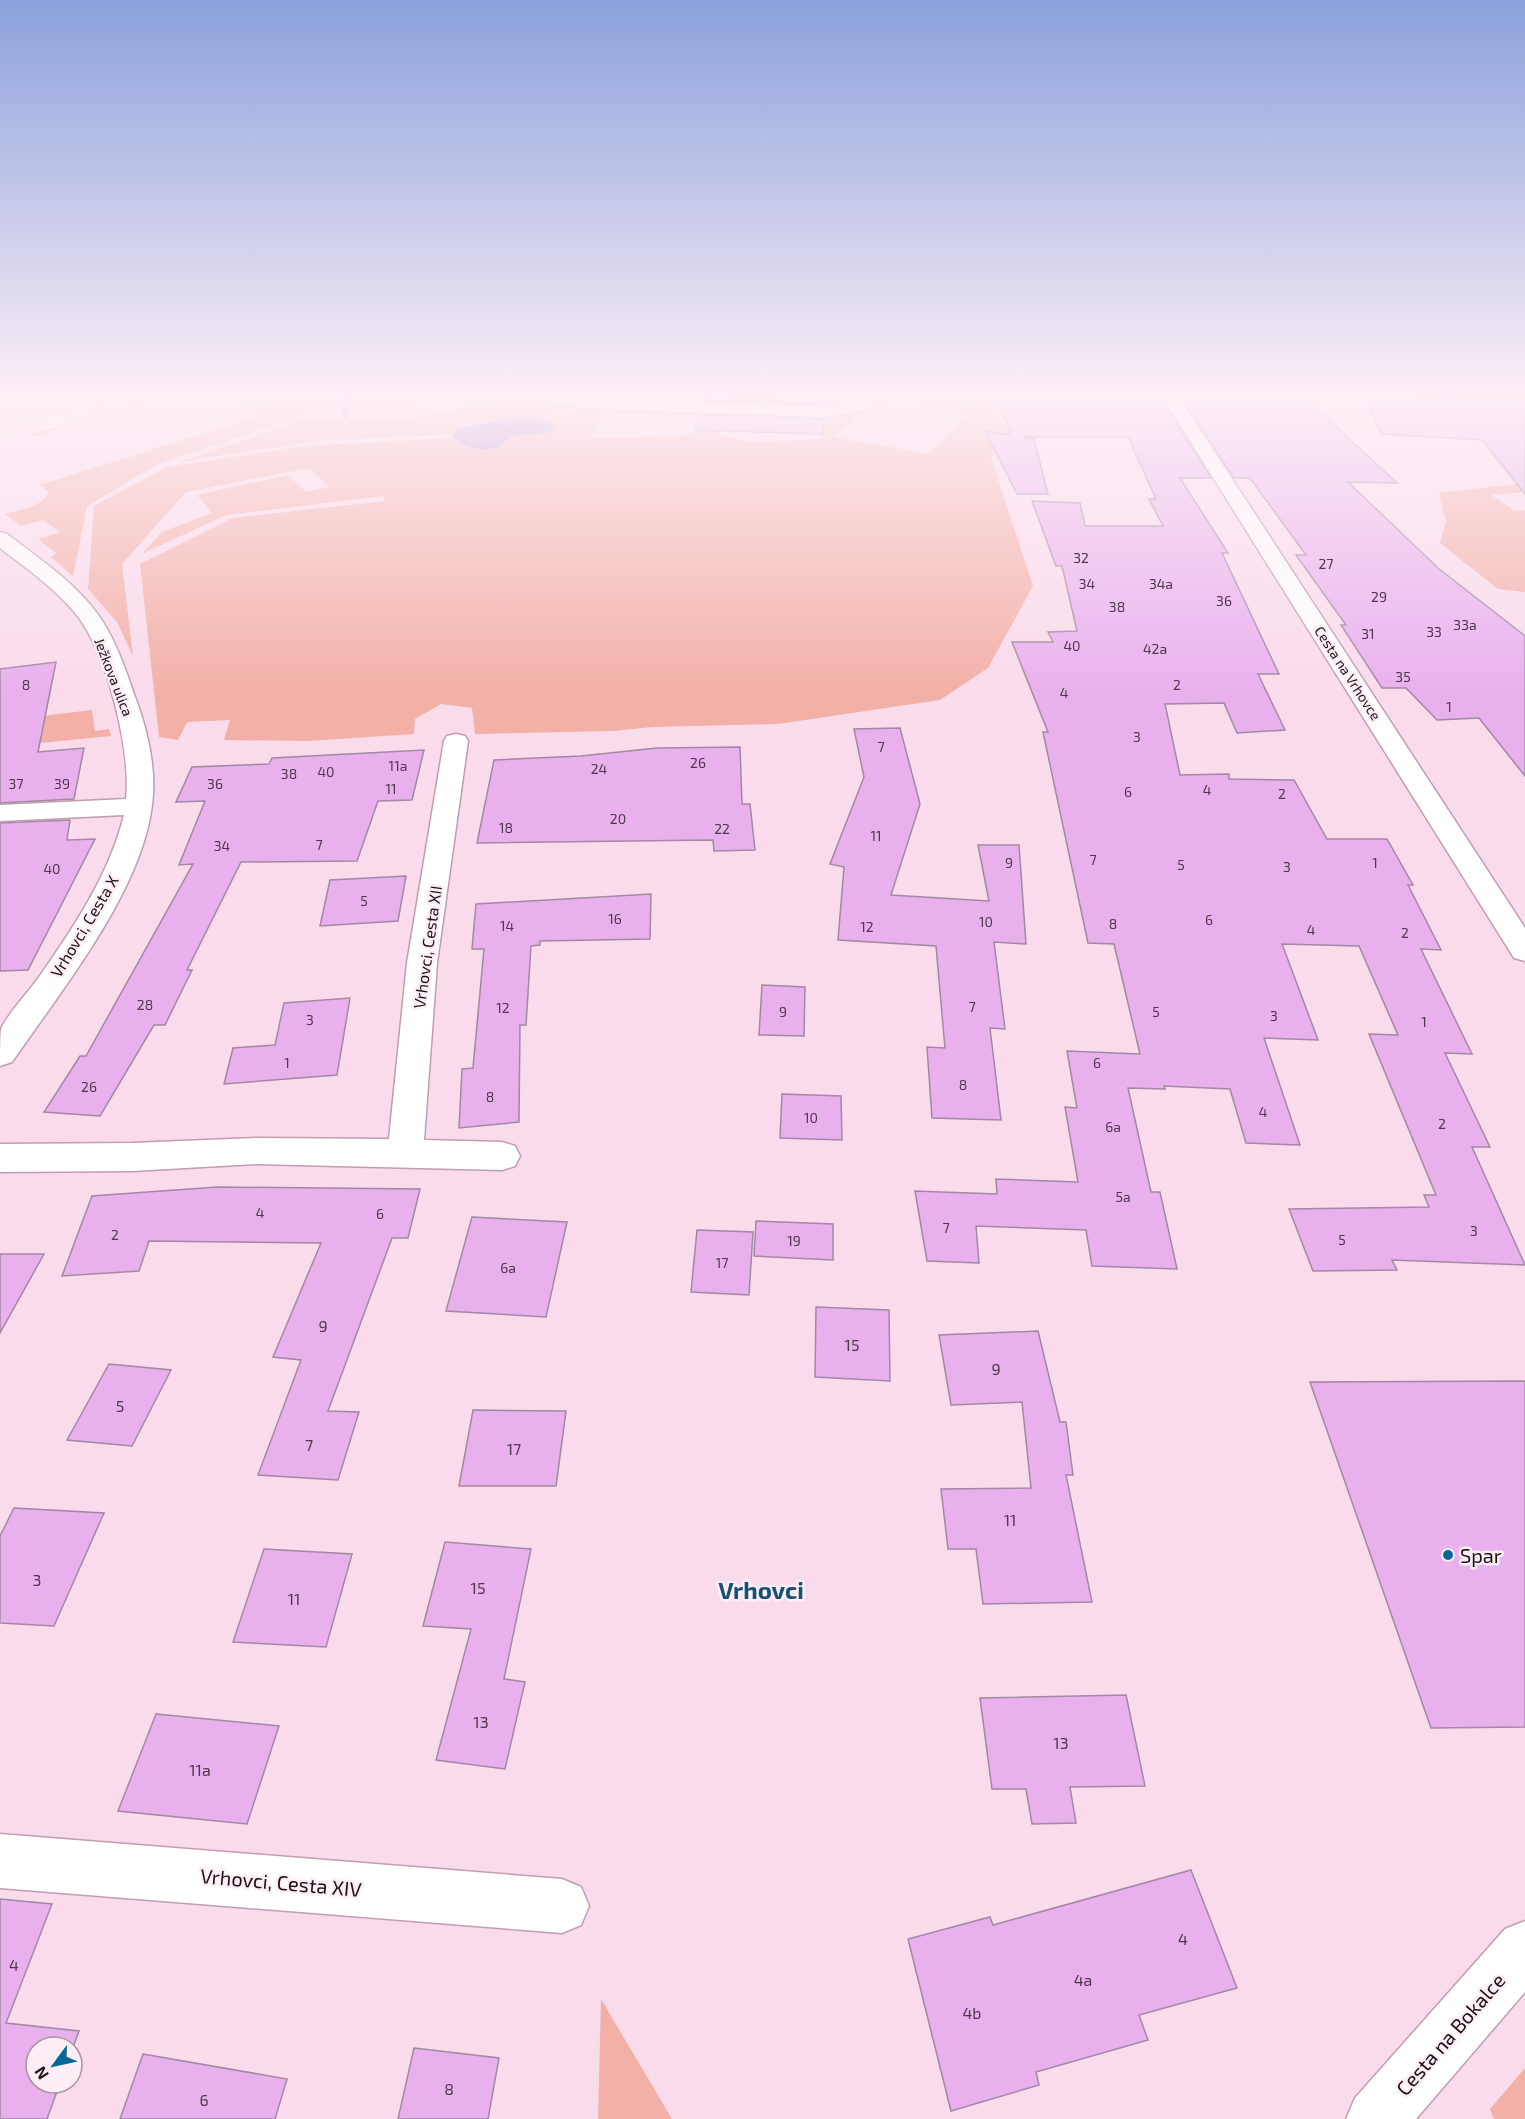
<svg xmlns="http://www.w3.org/2000/svg" width="1525" height="2119" viewBox="0 0 1525 2119" font-family="'Exo 2',sans-serif">
  <style>
    .green { fill: #f2b0a7 }
    .water { fill: #a185cb }
    .lines { fill: none; stroke-linecap: round; stroke-linejoin: round }
    .stream { fill: #a185cb; fill-rule: evenodd }
    .building { fill: #e9b0ee; stroke: #a188a3; stroke-width: 1.5 }
    .minor-casing { stroke: #c19db0; stroke-width: 3 }
    .major-casing { stroke: #fff; stroke-width: 3 }
    .minor { fill: #fff; fill-rule: evenodd }
    .major { fill: #ffd9e0; fill-rule: evenodd }
    .poi-dot { fill: #056997; stroke: #fdeef6; stroke-width: 2 }
    .labels { text-anchor: middle; dominant-baseline: central; stroke-width: 5; stroke-linejoin: round; paint-order: stroke }
    .number-label { font-size: 14px; fill: #4f374c }
    .far-street-label { font-size: 14px; fill: #1c0f16; stroke: #fdeef6 }
    .street-label { font-size: 16px; fill: #1c0f16; stroke: #fdeef6 }
    .near-number-label { font-size: 16px; fill: #4f374c }
    .near-poi-label { font-size: 20px; fill: #1c0f16; stroke: #fdeef6; text-anchor: start }
    .near-street-label { font-size: 20px; fill: #1c0f16; stroke: #fdeef6 }
    .near-quarter-label { font-size: 24px; font-weight: bold; fill: #175172; stroke: #fdeef6 }
  </style>
  <rect width="100%" height="100%" fill="#fadbeb"/>
  <g class="green">
    <path d="M155 396H169L78 421 34 437 30 435Z"/>
    <path d="M276 396H346V400L306 415 158 464 87 506 73 576 51 557 56 553 38 539 60 532 43 520 21 526 5 514C18 510 44 507 48 492L40 485 261 415 241 407 253 403 261 406 268 404 261 401Z"/>
    <path d="M366 396H416L415 414 348 415V403Z"/>
    <path d="M521 396C536 396 552 405 568 408L541 418 518 417 474 423 462 427 452 434 316 441 180 462 307 418H413Z"/>
    <path d="M965 396H990L1002 423 1021 440 991 457 1033 586 988 668 940 700 778 724 652 727 613 731 475 734 472 708 441 704 415 719 414 734 308 741 224 740 230 720 187 722 178 740 159 737 140 564 233 518 385 501 384 496 226 515 142 554 162 532 212 513 197 495 288 475 306 492 329 487 309 468 186 492 122 564 133 656 117 622 88 589 94 506 167 467 304 446 452 438 457 442 500 446 511 436 551 432 553 423 547 420 577 409 605 410 590 439 693 435 702 413 726 414 719 436 751 442 820 439 825 417C837 417 850 411 862 412L833 437 929 454 967 415 911 408 971 404Z"/>
    <path d="M1525 483V492L1491 495 1515 511 1525 510V592L1498 589 1440 543 1446 521 1439 493Z"/>
    <path d="M92 710 95 731 109 729 111 736 0 747V721Z"/>
    <path d="M601 1999 672 2119H598Z"/>
    <path d="M1525 2068V2119H1494L1490 2109Z"/>
  </g>
  <path class="water" d="M518 417C531 417 548 415 556 428 543 438 528 432 514 436 507 438 504 444 498 447 484 453 464 447 452 438L454 431 462 427Z"/>
  <g class="lines">
    <path class="stream" d="M344 396H350L348 417 345 419 342 417Z"/>
  </g>
  <g class="building">
    <path d="M706 396 732 397 828 396 826 405 705 400Z"/>
    <path d="M997 396H1098L1100 400 1163 402 1211 478H1180L1228 553H1222L1279 674H1258L1285 730 1237 733 1224 703 1165 704 1180 775 1229 774V779L1294 780 1327 839H1387L1413 885H1408L1441 950 1421 949 1472 1054 1445 1053 1490 1147H1472L1525 1265 1392 1260 1397 1270 1313 1271 1289 1209 1429 1207 1424 1195H1436L1369 1034 1398 1035 1359 946 1282 944 1318 1040 1264 1038 1300 1145 1246 1143 1230 1089 1164 1086 1165 1089 1128 1088 1151 1192H1160L1177 1269 1092 1266 1086 1230 976 1226 979 1263 927 1261 915 1191 997 1194 996 1179 1078 1182 1065 1107 1077 1108 1067 1051 1140 1054 1114 944 1088 943 1043 732H1048L1012 642H1053L1048 632 1077 631 1062 566H1056L1032 501 1080 503 1085 526H1163L1149 499H1156L1128 437H1022L1034 439 1048 494H1017L985 431 1011 435Z"/>
    <path d="M1365 396 1525 398V494L1482 440 1381 434Z"/>
    <path d="M1308 401 1397 483 1348 482 1438 568 1525 636V776L1479 718 1437 720 1406 688H1382L1341 625H1346L1296 555H1306L1250 478H1234L1184 402Z"/>
    <path d="M700 415 824 419 822 434 695 430Z"/>
    <path d="M56 662 38 752 84 748 74 799 0 803V669Z"/>
    <path d="M900 728 920 804 891 895 989 901 978 845H1019L1026 944 994 942 1005 1029 990 1028 1001 1120 932 1118 927 1047 945 1048 936 946 838 940 844 867 830 864 864 777 854 729Z"/>
    <path d="M740 747 742 804H750L755 850 714 851 713 840 477 843 494 760 581 756 657 748Z"/>
    <path d="M424 750 412 800 378 801 357 861 241 862 187 970H192L165 1025H154L100 1116 44 1112 80 1056H86L193 864 179 865 205 801 176 802 192 767 269 764 272 758Z"/>
    <path d="M70 820 67 840 95 839 28 970 0 971V823Z"/>
    <path d="M406 876 398 921 320 926 330 880Z"/>
    <path d="M651 894 650 939 540 941V945L531 946 526 1025H520L519 1122 459 1128 462 1069 473 1068 484 949H472L476 904Z"/>
    <path d="M762 985 805 987 804 1036 759 1035Z"/>
    <path d="M350 998 337 1075 224 1084 233 1048 275 1045 284 1003Z"/>
    <path d="M782 1094 841 1096 842 1140 780 1138Z"/>
    <path d="M217 1187 420 1189 408 1238H392L328 1411 359 1412 338 1480 258 1475 301 1360 273 1357 321 1243 149 1241 139 1271 62 1276 92 1196Z"/>
    <path d="M472 1217 567 1222 546 1317 446 1311Z"/>
    <path d="M756 1221 833 1224V1260L754 1256Z"/>
    <path d="M697 1230 753 1232 749 1295 691 1292Z"/>
    <path d="M0 1254H44L0 1333Z"/>
    <path d="M816 1307 889 1310 890 1381 815 1377Z"/>
    <path d="M1038 1331 1060 1422H1066L1073 1475H1066L1092 1602 983 1604 976 1549H948L941 1489 1031 1488 1022 1402 951 1405 939 1335Z"/>
    <path d="M109 1364 171 1370 132 1446 67 1440Z"/>
    <path d="M1525 1381V1727L1431 1728 1310 1382Z"/>
    <path d="M473 1410 566 1411 556 1486H459Z"/>
    <path d="M14 1508 104 1513 54 1626 0 1623V1536Z"/>
    <path d="M445 1542 531 1549 504 1679 525 1682 505 1769 436 1760 471 1629 423 1626Z"/>
    <path d="M264 1549 352 1554 326 1647 233 1642Z"/>
    <path d="M1126 1695 1145 1786 1070 1787 1076 1823 1032 1824 1026 1789H992L980 1698Z"/>
    <path d="M156 1714 279 1726 247 1824 118 1811Z"/>
    <path d="M1191 1870 1237 1988 1139 2015 1148 2040 1036 2072 1039 2085 951 2111 908 1939 990 1917 993 1925Z"/>
    <path d="M0 1899 52 1904 6 2023 79 2031 72 2050V2047H36V2083H60L47 2119H0Z"/>
    <path d="M414 2048 499 2058 488 2119H398Z"/>
    <path d="M143 2054 287 2079 275 2119H120Z"/>
  </g>
  <g class="lines">
    <defs>
      <g id="minor">
        <path d="M541 396 828 407C842 404 870 393 881 405 877 409 838 414 828 417L585 409 543 399Z"/>
        <path d="M1162 396H1178L1525 928V961L1514 958Z"/>
        <path d="M0 532 7 534C38 558 72 580 96 612 114 636 124 665 134 694 147 728 157 768 152 805 142 891 61 991 12 1062L0 1066C0 1055 0 1038 1 1029 7 1015 29 991 39 977 74 927 109 875 124 815L0 821V805L126 799C131 750 108 658 79 618 58 590 27 569 0 548Z"/>
        <path d="M456 734 465 736 468 741 437 963 424 1140 502 1142 515 1146 520 1156 515 1166 502 1170 256 1164 132 1171 0 1172V1144L132 1143 256 1138 389 1139 407 963 444 741 447 736Z"/>
        <path d="M0 1834 562 1879 581 1887 589 1906 581 1925 562 1933 0 1888Z"/>
        <path d="M1525 1921V1992L1416 2119H1346L1355 2098 1505 1929Z"/>
      </g>
      <path id="major" d="M122 396H149L147 399 0 440V430Z"/>
    </defs>
    <use href="#minor" class="minor-casing"/>
    <use href="#major" class="major-casing"/>
    <use href="#minor" class="minor"/>
    <use href="#major" class="major"/>
  </g>
  <linearGradient id="sky" x2="0" y2="1"><stop stop-color="#8ba1dc"/><stop offset="0.57" stop-color="#fdeff6"/><stop offset="1" stop-color="#fdeff6" stop-opacity="0"/></linearGradient>
  <rect width="1525" height="693" fill="url(#sky)"/>
  <circle class="poi-dot" cx="1448" cy="1555" r="6"/>
  <g class="labels">
    <g class="number-label">
      <text x="1081" y="557">32</text>
      <text x="1326" y="563">27</text>
      <text x="1087" y="583">34</text>
      <text x="1161" y="583">34a</text>
      <text x="1379" y="596">29</text>
      <text x="1224" y="600">36</text>
      <text x="1117" y="606">38</text>
      <text x="1465" y="624">33a</text>
      <text x="1434" y="631">33</text>
      <text x="1368" y="633">31</text>
      <text x="1072" y="645">40</text>
      <text x="1155" y="648">42a</text>
      <text x="1403" y="676">35</text>
      <text x="26" y="684">8</text>
      <text x="1177" y="684">2</text>
      <text x="1064" y="692">4</text>
      <text x="1449" y="706">1</text>
      <text x="1137" y="736">3</text>
      <text x="881" y="746">7</text>
      <text x="698" y="762">26</text>
      <text x="398" y="765">11a</text>
      <text x="599" y="768">24</text>
      <text x="326" y="771">40</text>
      <text x="289" y="773">38</text>
      <text x="16" y="783">37</text>
      <text x="62" y="783">39</text>
      <text x="215" y="783">36</text>
      <text x="391" y="788">11</text>
      <text x="1207" y="789">4</text>
      <text x="1128" y="791">6</text>
      <text x="1282" y="793">2</text>
      <text x="618" y="818">20</text>
      <text x="506" y="827">18</text>
      <text x="722" y="828">22</text>
      <text x="876" y="835">11</text>
      <text x="319" y="844">7</text>
      <text x="222" y="845">34</text>
      <text x="1093" y="859">7</text>
      <text x="1009" y="862">9</text>
      <text x="1375" y="862">1</text>
      <text x="1181" y="864">5</text>
      <text x="1287" y="866">3</text>
      <text x="52" y="868">40</text>
      <text x="364" y="900">5</text>
      <text x="615" y="918">16</text>
      <text x="1209" y="919">6</text>
      <text x="986" y="921">10</text>
      <text x="1113" y="923">8</text>
      <text x="507" y="925">14</text>
      <text x="867" y="926">12</text>
      <text x="1311" y="929">4</text>
      <text x="1405" y="932">2</text>
      <text x="145" y="1004">28</text>
      <text x="972" y="1006">7</text>
      <text x="503" y="1007">12</text>
      <text x="783" y="1011">9</text>
      <text x="1156" y="1011">5</text>
      <text x="1274" y="1015">3</text>
      <text x="310" y="1019">3</text>
      <text x="1424" y="1021">1</text>
      <text x="287" y="1062">1</text>
      <text x="1097" y="1062">6</text>
      <text x="963" y="1084">8</text>
      <text x="89" y="1086">26</text>
      <text x="490" y="1096">8</text>
      <text x="1263" y="1111">4</text>
      <text x="811" y="1117">10</text>
      <text x="1442" y="1123">2</text>
      <text x="1113" y="1126">6a</text>
      <text x="1123" y="1196">5a</text>
      <text x="260" y="1212">4</text>
      <text x="380" y="1213">6</text>
      <text x="946" y="1227">7</text>
      <text x="1474" y="1230">3</text>
      <text x="115" y="1234">2</text>
      <text x="1342" y="1239">5</text>
      <text x="794" y="1240">19</text>
      <text x="722" y="1262">17</text>
      <text x="508" y="1267">6a</text>
    </g>
    <g class="far-street-label">
      <text transform="translate(1348 673) rotate(57)">Cesta na Vrhovce</text>
      <text transform="translate(114 677) rotate(69)">Ježkova ulica</text>
    </g>
    <g class="street-label">
      <text transform="translate(84 926) rotate(-59)">Vrhovci, Cesta X</text>
      <text transform="translate(427 947) rotate(-82)">Vrhovci, Cesta XII</text>
    </g>
    <g class="near-number-label">
      <text x="323" y="1325">9</text>
      <text x="852" y="1344">15</text>
      <text x="996" y="1368">9</text>
      <text x="120" y="1405">5</text>
      <text x="309" y="1444">7</text>
      <text x="514" y="1448">17</text>
      <text x="1010" y="1519">11</text>
      <text x="37" y="1579">3</text>
      <text x="478" y="1587">15</text>
      <text x="294" y="1598">11</text>
      <text x="481" y="1721">13</text>
      <text x="1061" y="1742">13</text>
      <text x="200" y="1769">11a</text>
      <text x="1183" y="1938">4</text>
      <text x="14" y="1964">4</text>
      <text x="1083" y="1979">4a</text>
      <text x="972" y="2012">4b</text>
      <text x="449" y="2088">8</text>
      <text x="204" y="2099">6</text>
    </g>
    <g class="near-poi-label">
      <text x="1460" y="1555">Spar</text>
    </g>
    <g class="near-street-label">
      <text transform="translate(281 1882) rotate(5)">Vrhovci, Cesta XIV</text>
      <text transform="translate(1450 2034) rotate(-49)">Cesta na Bokalce</text>
    </g>
    <g class="near-quarter-label">
      <text x="761" y="1589">Vrhovci</text>
    </g>
  </g>
  <g transform="translate(54 2065) rotate(237)"><circle r="28" fill="#fdeef6" stroke="#a3959c" stroke-width="1.5"/>
  <path d="M0-4.5L10 22L0 15L-10 22Z" fill="#056997"/>
  <text y="-9" font-size="16" font-weight="bold" text-anchor="middle" fill="#1c0f16">N</text>
  </g>
</svg>
